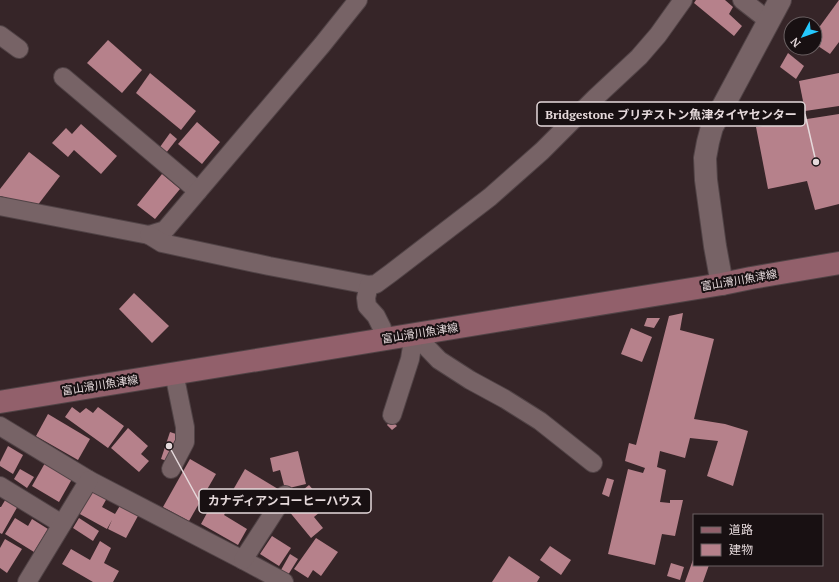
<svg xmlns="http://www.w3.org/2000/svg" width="839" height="582" viewBox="0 0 839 582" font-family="'PT Serif','Noto Sans JP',serif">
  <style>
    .building { fill: #b6818b }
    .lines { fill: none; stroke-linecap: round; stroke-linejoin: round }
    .minor-casing { stroke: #514346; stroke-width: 20 }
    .tertiary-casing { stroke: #514346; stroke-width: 24 }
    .secondary-casing { stroke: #514346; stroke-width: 24 }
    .minor { stroke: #776366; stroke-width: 18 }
    .tertiary { stroke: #776366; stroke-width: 22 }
    .secondary { stroke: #92606b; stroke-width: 22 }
    .labels { text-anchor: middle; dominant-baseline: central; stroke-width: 4; stroke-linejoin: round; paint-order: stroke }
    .street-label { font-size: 11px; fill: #e5d9db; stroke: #181012 }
    .leader { fill: none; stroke: #e5d9db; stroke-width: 1.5 }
    .callout-dot { fill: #e5d9db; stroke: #181012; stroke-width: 1.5 }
    .callout { fill: #181012; stroke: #e5d9db; stroke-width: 1.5 }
    .callout-label { font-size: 12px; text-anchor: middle; font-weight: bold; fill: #e5d9db }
  </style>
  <rect width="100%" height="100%" fill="#362528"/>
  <g class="building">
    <path d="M696 0H725L733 7 729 14 742 26 734 36 694 3Z"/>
    <path d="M839 0V42L830 54 815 44V33Z"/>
    <path d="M108 40 142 70 122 93 87 63Z"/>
    <path d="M788 53 804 66 796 79 780 67Z"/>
    <path d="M150 73 196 111 181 130 136 93Z"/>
    <path d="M839 73V106L805 111 799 81Z"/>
    <path d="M839 114V204L815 210 807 181 768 189 756 127Z"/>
    <path d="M197 122 220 142 202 164 178 144Z"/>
    <path d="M81 124 117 156 101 174 74 150 68 157 52 143 66 128 72 134Z"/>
    <path d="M170 133 177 139 166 153 160 147Z"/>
    <path d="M29 152 60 176 37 206 0 196V189Z"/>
    <path d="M162 174 180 189 155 219 137 205Z"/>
    <path d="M134 293 169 326 152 343 119 309Z"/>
    <path d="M683 313 680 330 714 339 694 419 725 424 748 431 733 486 707 476 718 441 690 438 685 458 660 451 657 467 666 470 660 502 670 503V500H683L675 536 662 534 655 565 608 554 628 469 643 473 645 468 625 461 629 443 636 445 669 316Z"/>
    <path d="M647 318H660L654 328 644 326Z"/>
    <path d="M631 328 652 337 642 362 621 354Z"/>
    <path d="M72 407 80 413 86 408 93 413 98 407 124 426 108 448 65 417Z"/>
    <path d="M48 414 90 439 78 460 36 436Z"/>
    <path d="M391 420 397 426 392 430 387 425Z"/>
    <path d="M128 428 148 446 141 454 149 461 139 472 111 448Z"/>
    <path d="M170 432 179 435 170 462 161 459Z"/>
    <path d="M8 446 23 455 13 474 0 466V462Z"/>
    <path d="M298 451 306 484 285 489 280 470 273 472 270 458Z"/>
    <path d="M190 459 216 474 189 521 163 507Z"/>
    <path d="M45 463 72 479 59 502 32 486Z"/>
    <path d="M20 469 34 477 27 488 14 479Z"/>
    <path d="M245 469 278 489 266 509 233 490Z"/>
    <path d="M607 478 614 480 609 497 602 494Z"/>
    <path d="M309 485 327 506 314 517 323 528 311 538 288 510 302 499 298 494Z"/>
    <path d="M92 489 107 498 102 507 115 514 121 504 139 514 126 538 108 529 112 520 107 529 78 513Z"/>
    <path d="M7 497 19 504 2 534 0 533V507H1Z"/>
    <path d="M213 502 227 510 224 515 247 529 238 545 201 524Z"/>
    <path d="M15 518 28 526 32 519 48 529 34 552 5 534Z"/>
    <path d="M79 518 99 531 93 541 73 528Z"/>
    <path d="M272 536 291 548 279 566 260 554Z"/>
    <path d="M316 538 338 552 321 576 313 570 308 578 294 569Z"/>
    <path d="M5 539 22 549 7 573 0 568V548Z"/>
    <path d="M100 541 111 548 104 563 119 571 113 582H93L62 564 71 549 90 560Z"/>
    <path d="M550 546 571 560 561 575 540 560Z"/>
    <path d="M290 554 298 559 288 575 281 570Z"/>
    <path d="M509 556 540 577 537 582H492Z"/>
    <path d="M694 557V565H709L703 582H685Z"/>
    <path d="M671 563 684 567 680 580 667 576Z"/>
  </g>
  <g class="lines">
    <defs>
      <g id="minor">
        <path d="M742 0 769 21"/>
        <path d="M0 35 19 49"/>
        <path d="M63 77 198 191"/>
        <path d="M0 206 149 235 165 230 322 45 358 0"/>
        <path d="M149 235 162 243 269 266 369 285"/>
        <path d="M414 334 439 360 470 380 505 399 540 421 593 463"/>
        <path d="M384 339 382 328 376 316 367 306 366 298 369 285 376 284 391 273 490 197 542 151 595 98 639 57 658 35 683 0"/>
        <path d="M392 415 410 359 414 334"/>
        <path d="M0 426 89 480 243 560 284 582"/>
        <path d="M171 469 185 442V427L174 373"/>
        <path d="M0 486 62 524"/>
        <path d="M243 560 285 495"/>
        <path d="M27 582 89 480"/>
      </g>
      <path id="tertiary" d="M722 284 715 246 706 180 705 158 708 142 712 127 780 0"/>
      <path id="secondary" d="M0 402 722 284 751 278 839 263"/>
    </defs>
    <use href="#minor" class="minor-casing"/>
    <use href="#tertiary" class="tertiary-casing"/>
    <use href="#secondary" class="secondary-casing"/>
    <use href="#minor" class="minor"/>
    <use href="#tertiary" class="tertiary"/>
    <use href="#secondary" class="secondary"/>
  </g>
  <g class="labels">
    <g class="street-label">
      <text transform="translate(739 280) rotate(-10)">富山滑川魚津線</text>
      <text transform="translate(420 333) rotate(-9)">富山滑川魚津線</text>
      <text transform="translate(100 385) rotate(-9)">富山滑川魚津線</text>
    </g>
  </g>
  <path class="leader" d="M816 162L805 114M169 446L199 501"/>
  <g class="callout-dot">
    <circle cx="816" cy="162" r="4"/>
    <circle cx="169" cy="446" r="4"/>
  </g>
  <g class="callout">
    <rect x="537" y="102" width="268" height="24" rx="4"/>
    <rect x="199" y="489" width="172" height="24" rx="4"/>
  </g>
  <g class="callout-label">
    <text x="671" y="119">Bridgestone ブリヂストン魚津タイヤセンター</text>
    <text x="285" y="505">カナディアンコーヒーハウス</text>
  </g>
  <rect x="693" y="514" width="130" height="52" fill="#181012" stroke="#6a6062"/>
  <rect x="701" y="527" width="20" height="6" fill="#92606b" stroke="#6a6062"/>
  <text x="729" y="534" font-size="12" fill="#e5d9db">道路</text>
  <rect x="701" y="544" width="20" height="12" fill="#b6818b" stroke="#6a6062"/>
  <text x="729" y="554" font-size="12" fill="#e5d9db">建物</text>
  <g transform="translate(803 36) rotate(229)"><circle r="19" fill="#181012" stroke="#6a6062"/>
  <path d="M0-3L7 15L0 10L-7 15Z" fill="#25c9fe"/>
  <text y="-6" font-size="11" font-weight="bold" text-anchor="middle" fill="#e5d9db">N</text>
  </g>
</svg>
